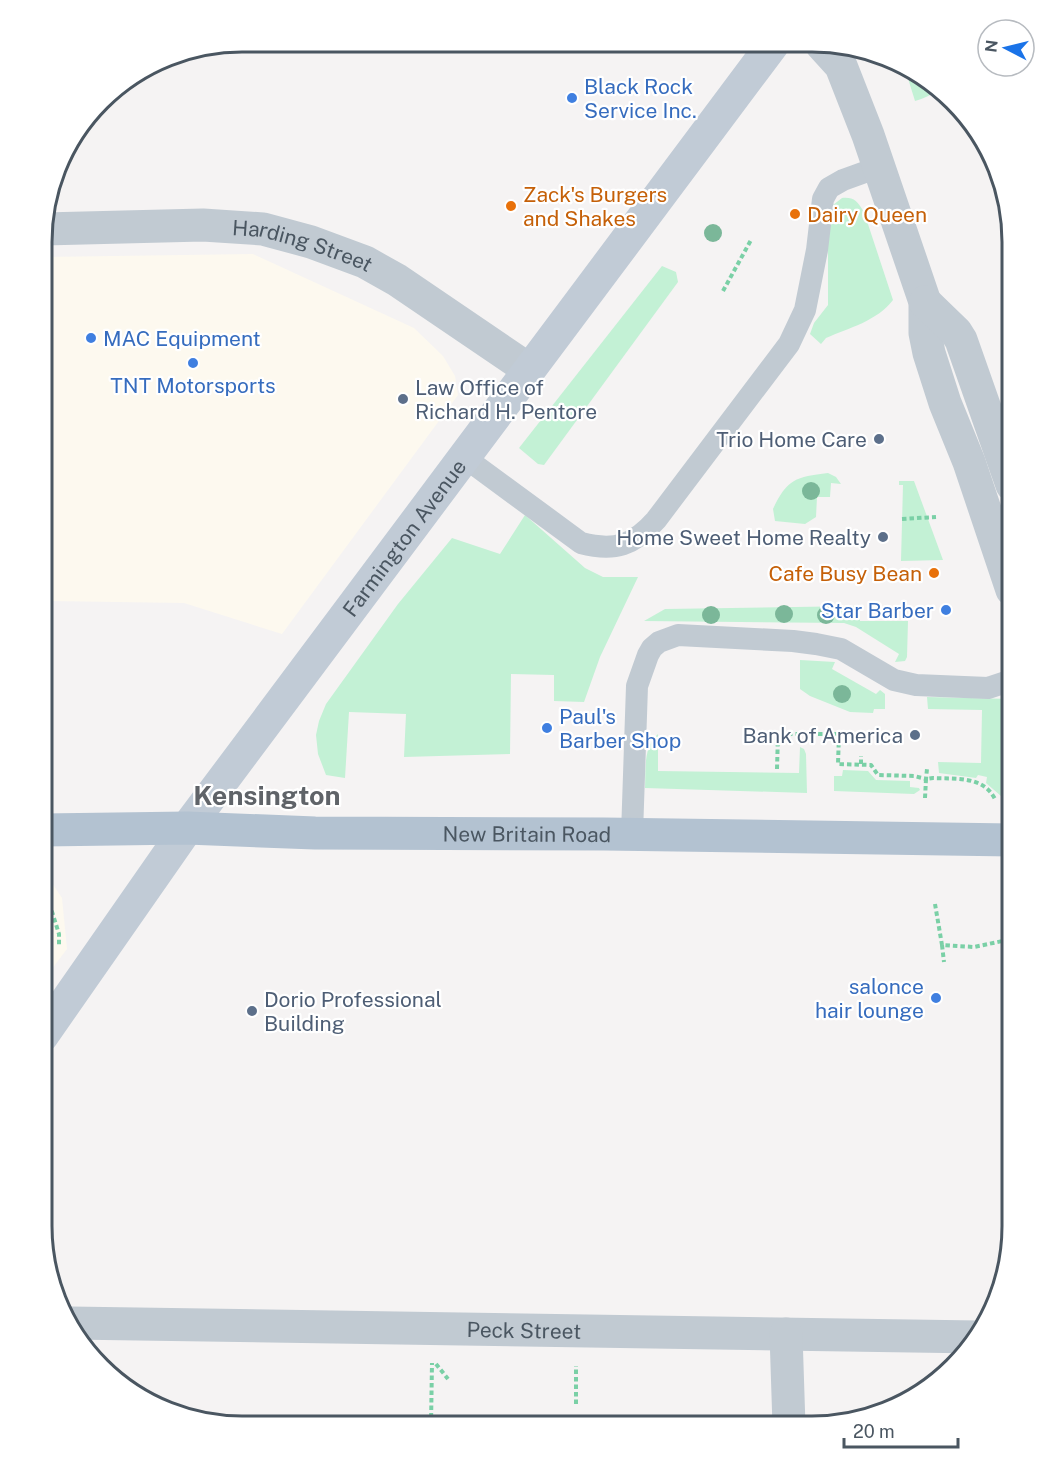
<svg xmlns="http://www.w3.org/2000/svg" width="1054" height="1468" viewBox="0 0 1054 1468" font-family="'Public Sans',sans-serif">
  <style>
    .commercial { fill: #fdf9ef }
    .green { fill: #c3f1d5 }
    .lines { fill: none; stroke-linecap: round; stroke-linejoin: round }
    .path { stroke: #7ad0a6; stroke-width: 4; stroke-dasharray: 4.5 3; stroke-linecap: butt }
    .lane { stroke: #c1cad2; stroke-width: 22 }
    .street { stroke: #c1cad2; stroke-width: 33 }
    .secondary { stroke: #c1cbd6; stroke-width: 33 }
    .primary { stroke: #b3c2d1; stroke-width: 33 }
    .tree { fill: #7bb799 }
    .shop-dot { fill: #3f7fe0; stroke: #fff; stroke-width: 2 }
    .food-dot { fill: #e8710a; stroke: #fff; stroke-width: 2 }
    .service-dot { fill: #5c6f8a; stroke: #fff; stroke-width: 2 }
    .labels { text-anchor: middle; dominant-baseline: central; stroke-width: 4.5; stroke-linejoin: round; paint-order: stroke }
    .shop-label { font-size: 21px; fill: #366cbe; stroke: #fff; text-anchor: start }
    .food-label { font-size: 21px; fill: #c56008; stroke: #fff; text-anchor: start }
    .street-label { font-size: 21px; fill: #4a5661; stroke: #fff }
    .service-label { font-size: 21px; fill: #4e5e75; stroke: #fff; text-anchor: end }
    .district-label { font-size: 27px; font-weight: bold; fill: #5f6368; stroke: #fff }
    .rim { fill: none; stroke: #4a5661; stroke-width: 3 }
  </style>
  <rect width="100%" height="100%" fill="#f5f3f3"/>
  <g class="commercial">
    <path d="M253 254 414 328 443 356 455 376 458 395 282 634 184 603 49 601 48 529H43L44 257Z"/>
    <path d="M43 874 48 877 62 898 67 949 42 982Z"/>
  </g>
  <g class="green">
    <path d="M906 72 933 83 940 91C930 94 924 99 915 101Z"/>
    <path d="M842 198C854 197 857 201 864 212L893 300C877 321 849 328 826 338L821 344 810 334 814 323 828 305V241L833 205Z"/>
    <path d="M662 266 676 272 678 282 544 465 538 464 519 448Z"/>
    <path d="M828 473 836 477 841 484 831 483 830 497H817L816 517 805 524 775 521 773 509C787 479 796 477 828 473Z"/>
    <path d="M899 481H914L943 560 901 561 903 485H899Z"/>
    <path d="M525 515 585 568 603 577H638L600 657 584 702 554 701V675L511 674 510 754 404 757 406 714 349 712 345 778 326 775 318 754 316 735 319 721 326 704 398 604 452 538 500 554Z"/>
    <path d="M860 606V621H908L907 657 905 661 895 662 899 654 856 627 844 623 644 621 665 609Z"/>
    <path d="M800 660 835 662 832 669 876 694 880 690 885 694V709H874L873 713 850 712 810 696 800 689Z"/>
    <path d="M927 697 1012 699V795L1001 796 986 783 987 777 978 775 976 778 939 773 938 762 981 763 982 710 928 709Z"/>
    <path d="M658 734V771L799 773 800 747 804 749 806 754 807 793 645 788C646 769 643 747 658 734Z"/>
    <path d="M843 770 868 771 876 780 910 781V787L919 788 920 790 914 794 834 791V776H842Z"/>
  </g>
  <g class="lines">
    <g class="path">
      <path d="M723 291 751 240"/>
      <path d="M902 519 936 517"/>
      <path d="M861 764V756"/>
      <path d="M777 769 778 734H839L838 764 871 765 878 775 914 776 926 779 927 769"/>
      <path d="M925 798 926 779 933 778C957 779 983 776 995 799"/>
      <path d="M49 889 48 899 59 934V947"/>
      <path d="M935 904 942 945 974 947 1012 939"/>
      <path d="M942 945 944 962"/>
      <path d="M436 1364 448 1379"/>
      <path d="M576 1404V1366"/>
      <path d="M431 1425 432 1363"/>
    </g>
    <g class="lane">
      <path d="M464 457 581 543C615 552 634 545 656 520L789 344 805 310 817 250 823 199 829 188 843 180 879 167"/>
      <path d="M632 834 637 686 648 655 652 648 659 642 678 635 793 641 816 644 841 649 894 680 916 685 988 688 1012 680"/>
    </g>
    <g class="street">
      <path d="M821 44 841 66 868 135 925 302V333L929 353 945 403 969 462 1012 590"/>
      <path id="s1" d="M44 229 203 225 263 229 311 242 365 262 397 280 528 369"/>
      <path d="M925 302 956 332 961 340 1012 485"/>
      <path id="s2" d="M70 1323 978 1337"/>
      <path d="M786 1334 789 1426"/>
    </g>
    <path class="secondary" id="s3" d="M42 1036 187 828 773 44"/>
    <path class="primary" id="s4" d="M43 830 187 828 315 833 604 834 1012 840"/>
  </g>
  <g class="tree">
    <circle cx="713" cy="233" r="9"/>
    <circle cx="811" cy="491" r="9"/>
    <circle cx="784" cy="614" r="9"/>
    <circle cx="711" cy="615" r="9"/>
    <circle cx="826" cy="615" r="9"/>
    <circle cx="842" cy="694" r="9"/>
  </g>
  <g class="shop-dot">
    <circle cx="572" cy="98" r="6"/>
    <circle cx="91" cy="338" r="6"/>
    <circle cx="193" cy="363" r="6"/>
    <circle cx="946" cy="610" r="6"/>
    <circle cx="547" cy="728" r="6"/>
    <circle cx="936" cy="998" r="6"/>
  </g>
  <g class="food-dot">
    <circle cx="511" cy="206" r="6"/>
    <circle cx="795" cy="214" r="6"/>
    <circle cx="934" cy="573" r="6"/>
  </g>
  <g class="service-dot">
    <circle cx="403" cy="399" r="6"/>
    <circle cx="879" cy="439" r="6"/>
    <circle cx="883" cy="537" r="6"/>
    <circle cx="915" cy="735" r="6"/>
    <circle cx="252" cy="1011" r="6"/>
  </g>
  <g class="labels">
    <g class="shop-label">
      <text x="584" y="86">Black Rock<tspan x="584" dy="24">Service Inc.</tspan></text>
      <text x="103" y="338">MAC Equipment</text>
      <text x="193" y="385" text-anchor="middle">TNT Motorsports</text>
      <text x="934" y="610" text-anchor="end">Star Barber</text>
      <text x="559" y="716">Paul's<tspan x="559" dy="24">Barber Shop</tspan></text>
      <text x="924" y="986" text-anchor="end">salonce<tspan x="924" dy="24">hair lounge</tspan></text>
    </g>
    <g class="food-label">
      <text x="523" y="194">Zack's Burgers<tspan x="523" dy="24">and Shakes</tspan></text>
      <text x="807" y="214">Dairy Queen</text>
      <text x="922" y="573" text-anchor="end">Cafe Busy Bean</text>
    </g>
    <g class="street-label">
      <text stroke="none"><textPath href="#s1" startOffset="261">Harding Street</textPath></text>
      <text stroke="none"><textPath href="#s3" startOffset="616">Farmington Avenue</textPath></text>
      <text stroke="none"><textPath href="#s4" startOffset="484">New Britain Road</textPath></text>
      <text stroke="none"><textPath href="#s2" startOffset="454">Peck Street</textPath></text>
    </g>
    <g class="service-label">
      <text x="415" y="387" text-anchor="start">Law Office of<tspan x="415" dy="24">Richard H. Pentore</tspan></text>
      <text x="867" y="439">Trio Home Care</text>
      <text x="871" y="537">Home Sweet Home Realty</text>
      <text x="903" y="735">Bank of America</text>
      <text x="264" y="999" text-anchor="start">Dorio Professional<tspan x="264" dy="24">Building</tspan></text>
    </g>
    <g class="district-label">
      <text x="267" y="795">Kensington</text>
    </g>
  </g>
  <path d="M0 0H1054V1468H0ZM242 52H812A190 190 0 0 1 1002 242V1226A190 190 0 0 1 812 1416H242A190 190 0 0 1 52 1226V242A190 190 0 0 1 242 52Z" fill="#fff" fill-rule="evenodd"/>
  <path class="rim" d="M242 52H812A190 190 0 0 1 1002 242V1226A190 190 0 0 1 812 1416H242A190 190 0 0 1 52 1226V242A190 190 0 0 1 242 52Z"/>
  <g transform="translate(1006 48) rotate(277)"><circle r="28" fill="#ffffff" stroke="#b7bbc0" stroke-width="1.5"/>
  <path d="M0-4.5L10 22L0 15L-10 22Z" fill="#1a73e8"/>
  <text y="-9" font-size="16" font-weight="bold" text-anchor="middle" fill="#4a5661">N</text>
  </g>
  <path d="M844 1438v9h114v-9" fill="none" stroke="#4a5661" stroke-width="3"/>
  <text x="853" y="1438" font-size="18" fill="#4a5661" stroke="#ffffff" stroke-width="4.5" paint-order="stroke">20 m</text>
</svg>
